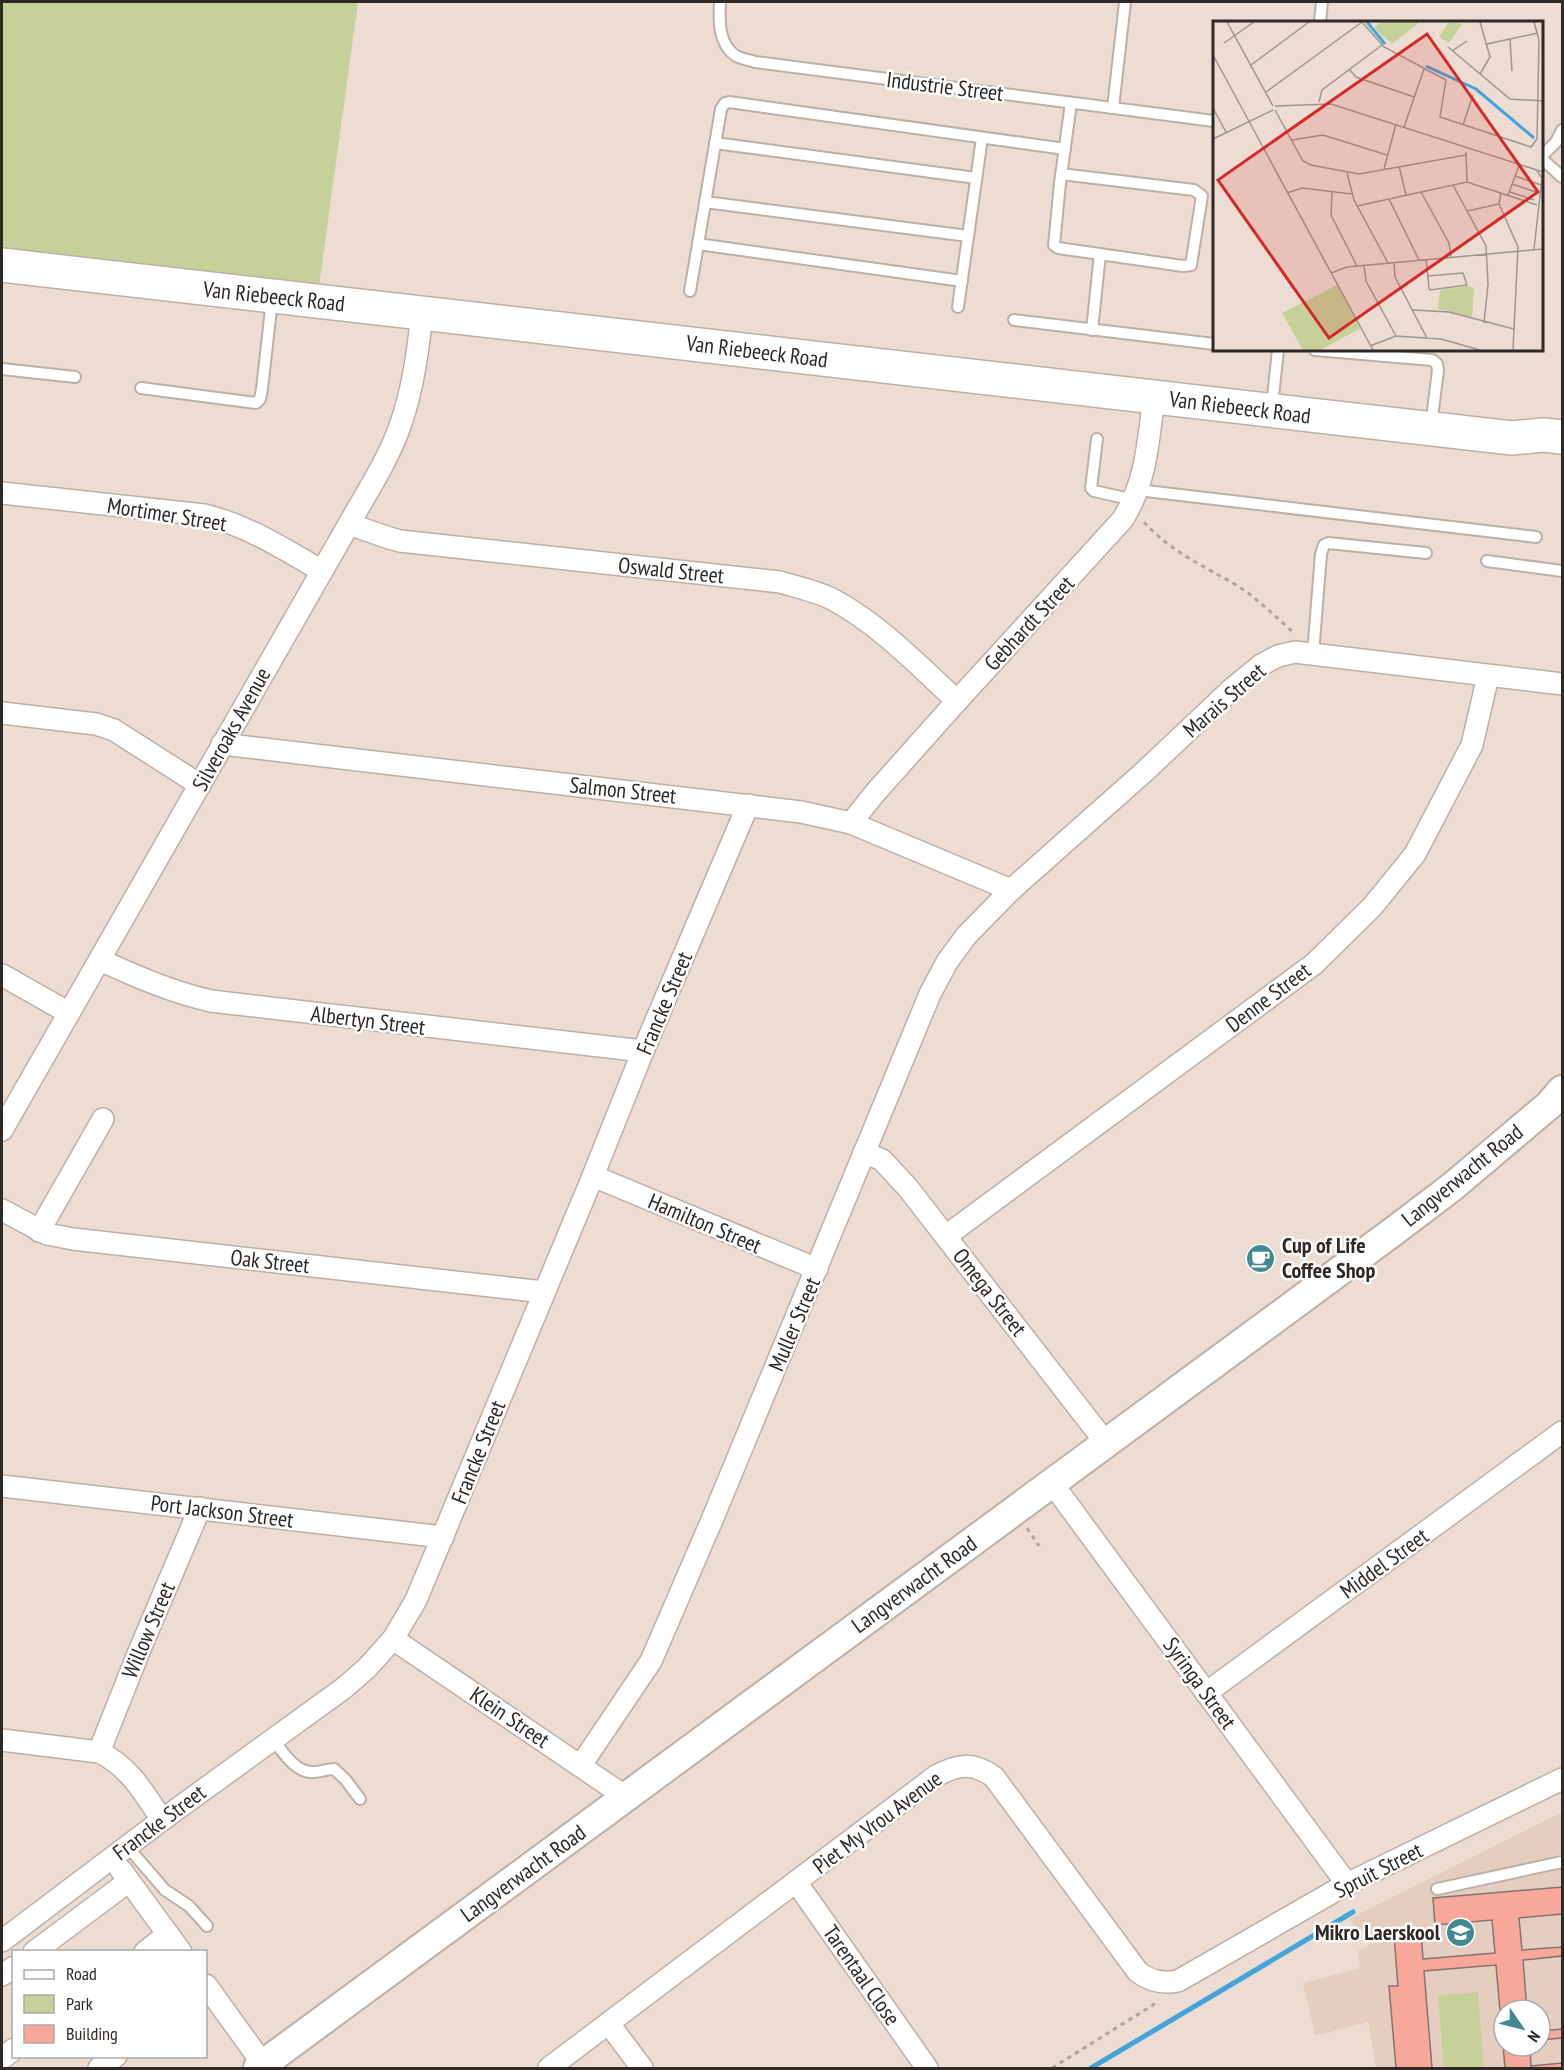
<svg xmlns="http://www.w3.org/2000/svg" width="1564" height="2070" viewBox="0 0 1564 2070" font-family="'PT Sans Narrow',sans-serif">
  <style>
    .built { fill: #e4cebf; fill-rule: evenodd }
    .green { fill: #c5d198 }
    .lines { fill: none; stroke-linecap: round; stroke-linejoin: round }
    .stream { stroke: #42a4db; stroke-width: 5 }
    .building { fill: #f8a89a; stroke: #84736f; stroke-width: 1.5 }
    .lane-casing { stroke: #beafa5; stroke-width: 14 }
    .street-casing { stroke: #beafa5; stroke-width: 24 }
    .secondary-casing { stroke: #beafa5; stroke-width: 32 }
    .primary-casing { stroke: #beafa5; stroke-width: 36 }
    .path { stroke: #b1a49c; stroke-width: 3; stroke-dasharray: 4.5 4.5; stroke-linecap: butt }
    .lane { stroke: #fff; stroke-width: 10 }
    .street { stroke: #fff; stroke-width: 21 }
    .secondary { stroke: #fff; stroke-width: 28 }
    .primary { stroke: #fff; stroke-width: 33 }
    .labels { text-anchor: middle; dominant-baseline: central; stroke-width: 5; stroke-linejoin: round; paint-order: stroke }
    .street-label { font-size: 22px; fill: #2f2925; stroke: #fff }
    .poi-label { font-size: 22px; font-weight: bold; fill: #2f2925; stroke: #fff; text-anchor: start }
    .inset-river { fill: none; stroke: #42a4db; stroke-width: 3 }
    .inset-road { fill: none; stroke: #a0948d; stroke-width: 1.5 }
    .view { fill: #d62828; fill-opacity: 0.15; stroke: #d62828; stroke-width: 3 }
    .inset-edge { fill: none; stroke: #2f2925; stroke-width: 3 }
  </style>
  <rect width="100%" height="100%" fill="#ecdcd2"/>
  <path class="built" d="M1562 1812V2068H1376L1368 2022 1315 2036 1303 1983 1360 1968 1358 1951 1371 1944 1349 1919ZM1504 2010H1540V2046H1504Z"/>
  <g class="green">
    <path d="M2 2H358L317 301 2 265Z"/>
    <path d="M1478 1992 1484 2068H1444L1438 1995Z"/>
  </g>
  <g class="lines">
    <path class="stream" d="M1091 2068 1353 1912"/>
  </g>
  <g class="building">
    <path d="M1562 1887V1914L1519 1918 1522 1950 1562 1947V1956L1523 1960 1527 2010H1504V2046H1530L1531 2066 1562 2063V2068H1505L1496 1965 1424 1971 1432 2068H1396L1389 1986H1398L1394 1936 1421 1933 1423 1959 1495 1953 1492 1920 1435 1925 1433 1898Z"/>
    <path d="M1562 2029V2038L1540 2040V2031Z"/>
  </g>
  <g class="lines">
    <defs>
      <g id="lane">
        <path d="M720 2C719 20 718 44 736 56 741 59 750 60 755 62L1214 121"/>
        <path d="M1320 22 1322 2"/>
        <path d="M1113 108 1125 2"/>
        <path d="M715 143 976 178"/>
        <path d="M1542 156 1556 142 1562 130"/>
        <path d="M1542 159 1562 177"/>
        <path d="M1061 174 1194 190 1202 196 1191 265 1183 266 1058 248 1054 245 1060 183 1071 103"/>
        <path d="M705 202 968 236"/>
        <path d="M698 244 962 281"/>
        <path d="M690 291 721 109 725 103 729 102 1065 149"/>
        <path d="M958 307 982 138"/>
        <path d="M1014 320 1214 344"/>
        <path d="M1092 330 1100 254"/>
        <path d="M1315 350 1432 360 1437 364 1438 370 1431 426"/>
        <path d="M2 369 75 377"/>
        <path d="M141 388 256 403 260 399 262 389 272 300"/>
        <path d="M1272 406 1278 350"/>
        <path d="M1097 439 1091 488 1094 491 1134 500"/>
        <path d="M1138 490 1536 537"/>
        <path d="M1487 561 1562 571"/>
        <path d="M1313 654 1321 554 1324 545 1328 543 1426 553"/>
        <path d="M273 1739C283 1752 296 1774 314 1772 321 1772 327 1769 334 1769L345 1779 360 1799"/>
        <path d="M127 1846 165 1890 189 1906 207 1926"/>
        <path d="M1437 1889 1562 1862"/>
      </g>
      <g id="street">
        <path d="M2 493 204 515C247 525 284 549 322 571"/>
        <path d="M349 524 389 538 400 541 780 582C797 587 816 591 832 599 879 624 918 665 957 701"/>
        <path d="M2 713 96 724 114 730 200 785"/>
        <path d="M222 744 801 812 851 823 1011 890"/>
        <path d="M851 823 875 793 957 701 1123 519C1147 480 1148 441 1154 397"/>
        <path d="M100 960C137 977 172 992 211 1001L643 1051"/>
        <path d="M2 975 69 1013"/>
        <path d="M2 1130 349 524C367 492 388 460 400 426 413 389 418 351 422 313"/>
        <path d="M864 1152 882 1160 908 1188 1106 1443"/>
        <path d="M593 1176 817 1269"/>
        <path d="M2 1210 47 1234 73 1239 544 1292"/>
        <path d="M39 1231 103 1119"/>
        <path d="M946 1236 1314 964 1372 907 1415 854 1472 745 1488 676"/>
        <path d="M1052 1483 1347 1884"/>
        <path d="M2 1486 443 1537"/>
        <path d="M393 1639 626 1797"/>
        <path d="M1206 1693 1562 1432"/>
        <path d="M2 1740 99 1752C129 1766 144 1793 162 1820"/>
        <path d="M99 1752 140 1649 200 1508"/>
        <path d="M581 1765 651 1661 712 1520 930 994 947 962 966 936 1011 890 1144 772 1233 688 1261 665 1278 656 1295 652 1562 684"/>
        <path d="M121 1870 181 1952"/>
        <path d="M796 1882 927 2068"/>
        <path d="M2 1941 162 1820 344 1688 367 1668 393 1639 416 1600 593 1176 643 1051 748 805"/>
        <path d="M34 1952 129 1881"/>
        <path d="M145 1952 168 1934"/>
        <path d="M2 1975 14 1967"/>
        <path d="M206 1985 263 2064"/>
        <path d="M609 2024 642 2068"/>
        <path d="M4 2057 14 2049"/>
        <path d="M99 2068 116 2056"/>
        <path d="M549 2068 936 1776C958 1764 973 1762 994 1777L1138 1972C1150 1981 1162 1984 1178 1981L1347 1884 1562 1779"/>
      </g>
      <path id="secondary" d="M258 2068 1394 1231 1452 1187 1549 1105 1562 1090"/>
      <path id="primary" d="M2 265 1512 438 1543 435 1562 437"/>
    </defs>
    <use href="#lane" class="lane-casing"/>
    <use href="#street" class="street-casing"/>
    <use href="#secondary" class="secondary-casing"/>
    <use href="#primary" class="primary-casing"/>
    <g class="path">
      <path d="M1144 522C1169 550 1201 565 1233 583 1256 597 1275 616 1295 634"/>
      <path d="M1027 1528 1039 1546"/>
      <path d="M1052 2068 1153 2005 1158 2000"/>
    </g>
    <use href="#lane" class="lane"/>
    <use href="#street" class="street"/>
    <use href="#secondary" class="secondary"/>
    <use href="#primary" class="primary"/>
  </g>
  <defs>
    <symbol id="cafe-disc" viewBox="-11 -11 22 22"><circle r="9.5" fill="#438993" stroke="#fff"/><path d="M-5.5-4.5H6V0H3Q3 3.5 0 3.5H-2.5Q-5.5 3.5-5.5 0ZM3-3.2v2h1.7v-2ZM-6 4.5H4V6H-6Z" fill="#fff"/></symbol>
    <symbol id="school-disc" viewBox="-11 -11 22 22"><circle r="9.5" fill="#438993" stroke="#fff"/><path d="M0-5L7-2L0 1L-7-2ZM-4 1L0 2.5L4 1V4Q0 6-4 4Z" fill="#fff"/></symbol>
  </defs>
  <g fill-rule="evenodd">
    <use href="#cafe-disc" x="1244" y="1242" width="33" height="33"/>
    <use href="#school-disc" x="1444" y="1916" width="33" height="33"/>
  </g>
  <g class="labels">
    <g class="street-label">
      <text transform="translate(945 86) rotate(7)">Industrie Street</text>
      <text transform="translate(274 296) rotate(6)">Van Riebeeck Road</text>
      <text transform="translate(757 351) rotate(7)">Van Riebeeck Road</text>
      <text transform="translate(1240 407) rotate(7)">Van Riebeeck Road</text>
      <text transform="translate(167 514) rotate(9)">Mortimer Street</text>
      <text transform="translate(671 570) rotate(6)">Oswald Street</text>
      <text transform="translate(1029 623) rotate(-47)">Gebhardt Street</text>
      <text transform="translate(1224 700) rotate(-41)">Marais Street</text>
      <text transform="translate(231 729) rotate(-61)">Silveroaks Avenue</text>
      <text transform="translate(623 790) rotate(6)">Salmon Street</text>
      <text transform="translate(1268 997) rotate(-37)">Denne Street</text>
      <text transform="translate(664 1003) rotate(-67)">Francke Street</text>
      <text transform="translate(368 1020) rotate(7)">Albertyn Street</text>
      <text transform="translate(1462 1175) rotate(-39)">Langverwacht Road</text>
      <text transform="translate(705 1223) rotate(23)">Hamilton Street</text>
      <text transform="translate(270 1261) rotate(6)">Oak Street</text>
      <text transform="translate(990 1292) rotate(52)">Omega Street</text>
      <text transform="translate(794 1324) rotate(-67)">Muller Street</text>
      <text transform="translate(478 1452) rotate(-68)">Francke Street</text>
      <text transform="translate(222 1511) rotate(7)">Port Jackson Street</text>
      <text transform="translate(1384 1563) rotate(-36)">Middel Street</text>
      <text transform="translate(914 1584) rotate(-36)">Langverwacht Road</text>
      <text transform="translate(148 1630) rotate(-67)">Willow Street</text>
      <text transform="translate(1200 1683) rotate(54)">Syringa Street</text>
      <text transform="translate(510 1717) rotate(34)">Klein Street</text>
      <text transform="translate(159 1822) rotate(-37)">Francke Street</text>
      <text transform="translate(877 1822) rotate(-37)">Piet My Vrou Avenue</text>
      <text transform="translate(1378 1870) rotate(-27)">Spruit Street</text>
      <text transform="translate(523 1873) rotate(-36)">Langverwacht Road</text>
      <text transform="translate(862 1975) rotate(55)">Tarentaal Close</text>
    </g>
    <g class="poi-label">
      <text x="1282" y="1245">Cup of Life<tspan x="1282" dy="25">Coffee Shop</tspan></text>
      <text x="1440" y="1932" text-anchor="end">Mikro Laerskool</text>
    </g>
  </g>
  <g transform="translate(1213 21)">
    <rect width="330" height="330" fill="#ecdcd2"/>
    <path d="M168 1H207L179 23 161 7ZM236 1 249 3 236 22 226 16ZM124 264 148 307 107 329H90L69 292ZM255 265 261 267 259 296 225 288 227 269Z" fill="#c5d198"/>
    <path class="inset-river" d="M154 1 172 23M213 45 263 68 321 117"/>
    <path class="inset-road" d="M14 1 60 85M149 1 171 26 233 59 227 96 318 126 324 118 326 19 321 1M267 1 277 36 267 53M297 18 299 50M11 22 41 1M274 23 325 12M235 26 297 78 330 80M239 30 254 20M0 34 160 329M38 44 96 1M136 48 143 56 201 76M53 71 149 1M106 81 109 69 169 24M62 85 118 83 330 151M0 87 13 111M62 89 90 140 98 144 146 153 253 134M250 104 260 74M191 106 211 48M0 118 60 89M79 119 110 114 174 134M253 131 254 161M186 145 193 174M171 148 183 103M134 152 141 179 175 242M302 155 328 164M299 163 323 171M240 164 273 225 275 263 271 302M119 171 118 194 144 245M208 171 236 222 238 236M297 171 321 179M74 172 89 167 139 173M288 172 286 183 305 226 300 329M295 174 306 145M176 178 206 239M144 185 254 161 324 184M254 190 286 183M321 228 329 157 324 150M213 238 216 267 217 269 254 264 250 252 215 255M181 241 182 256 214 317M151 244 153 260 183 315M118 252 134 246 330 228M200 289 236 291 301 308M157 325 183 315 228 318 267 329"/>
    <path class="view" d="M214 13 325 171 116 317 5 159Z"/>
    <rect width="330" height="330" class="inset-edge"/>
  </g>
  <rect width="1564" height="2070" fill="none" stroke="#2f2925" stroke-width="6"/>
  <rect x="12" y="1950" width="195" height="108" fill="#ffffff" stroke="#aca9a8" stroke-width="1.5"/>
  <rect x="24" y="1970" width="30" height="9" fill="#ffffff" stroke="#aca9a8" stroke-width="1.5"/>
  <text x="66" y="1980" font-size="18" fill="#2f2925">Road</text>
  <rect x="24" y="1995" width="30" height="18" fill="#c5d198" stroke="#aca9a8" stroke-width="1.5"/>
  <text x="66" y="2010" font-size="18" fill="#2f2925">Park</text>
  <rect x="24" y="2025" width="30" height="18" fill="#f8a89a" stroke="#aca9a8" stroke-width="1.5"/>
  <text x="66" y="2040" font-size="18" fill="#2f2925">Building</text>
  <g transform="translate(1522 2028) rotate(125)"><circle r="28" fill="#ffffff" stroke="#aca9a8" stroke-width="1.5"/>
  <path d="M0-4.5L10 22L0 15L-10 22Z" fill="#438993"/>
  <text y="-9" font-size="16" font-weight="bold" text-anchor="middle" fill="#2f2925">N</text>
  </g>
</svg>
